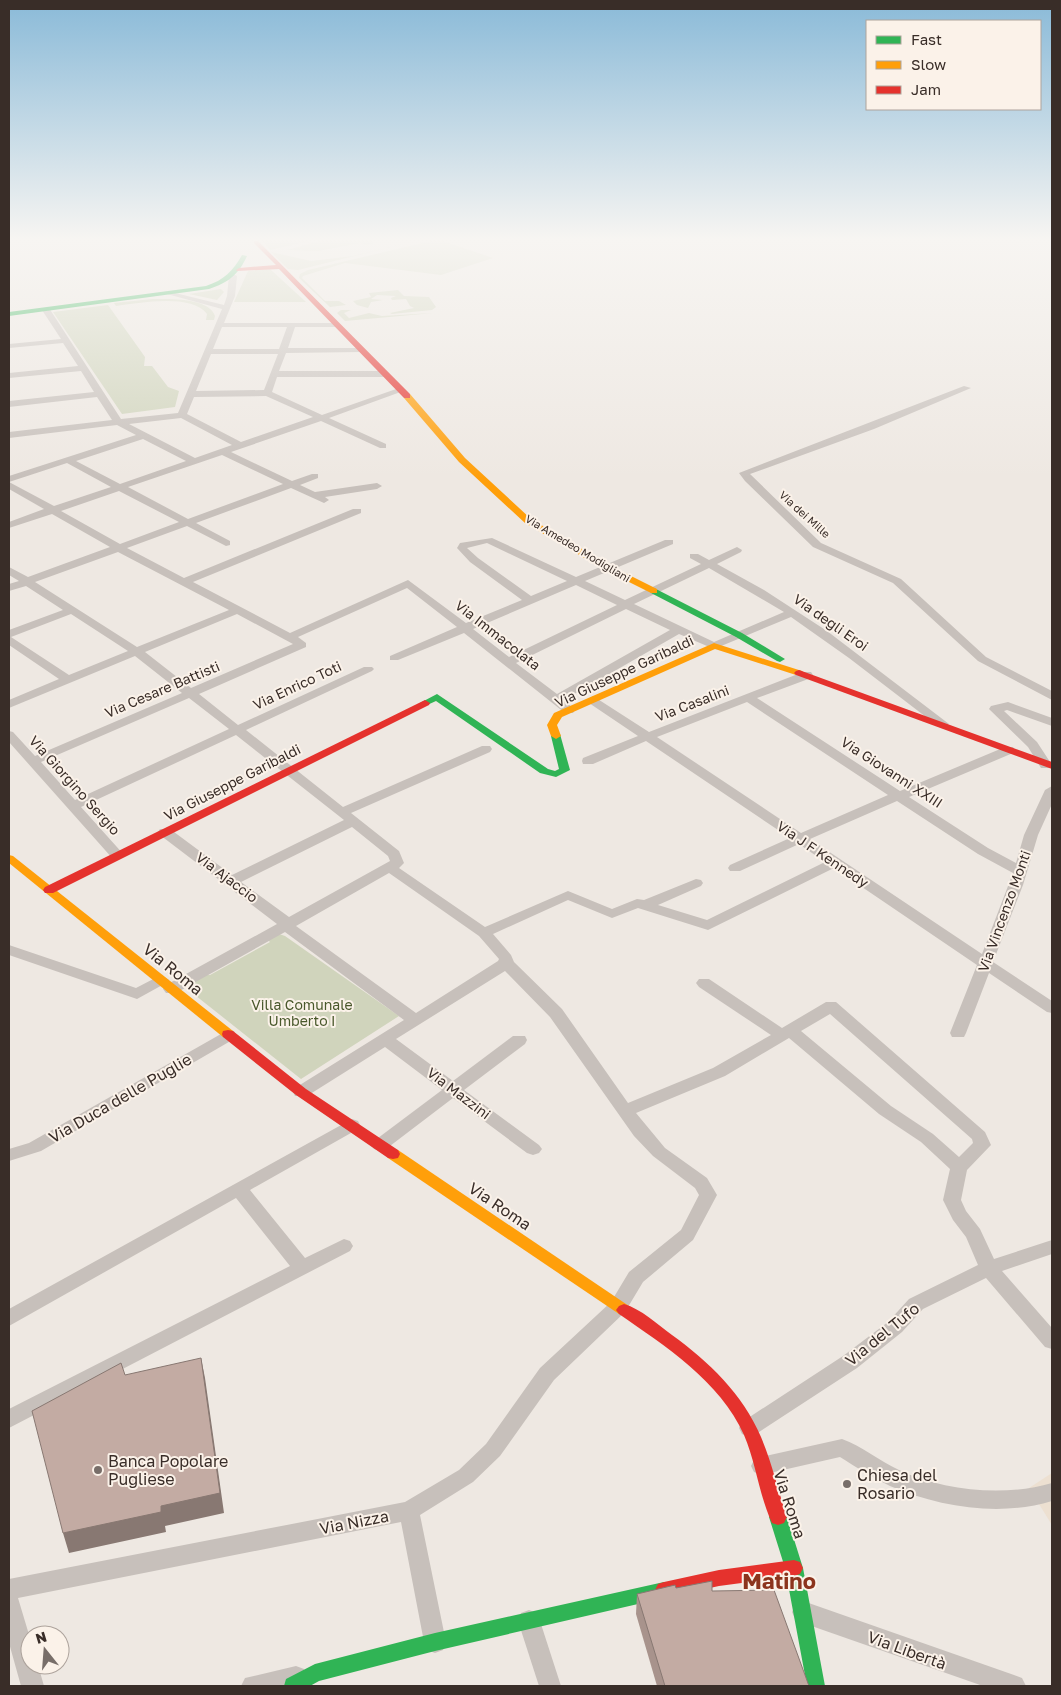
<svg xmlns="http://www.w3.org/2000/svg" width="1061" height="1695" viewBox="0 0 1061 1695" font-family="'Golos Text',sans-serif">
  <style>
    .green { fill: #d0d4bc }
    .plaza { fill: #ede0d1 }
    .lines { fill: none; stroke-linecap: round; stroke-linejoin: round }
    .street { fill: #c7c0bb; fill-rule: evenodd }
    .fast { fill: #30b455; fill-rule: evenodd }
    .slow { fill: #ff9f0a; fill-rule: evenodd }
    .jam { fill: #e5322d; fill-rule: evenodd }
    .wall { fill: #a8938c }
    .shaded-wall { fill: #887872 }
    .building { fill: #c3aba3; stroke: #887872 }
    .poi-dot { fill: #786e69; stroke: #fbf2e9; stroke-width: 2 }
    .labels { text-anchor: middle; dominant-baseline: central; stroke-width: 4; stroke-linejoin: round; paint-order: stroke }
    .far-street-label { font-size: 11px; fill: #392d28; stroke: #fbf2e9 }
    .street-label { font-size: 14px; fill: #392d28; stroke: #fbf2e9 }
    .park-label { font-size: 14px; fill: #49582b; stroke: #fbf2e9 }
    .near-street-label { font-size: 16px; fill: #392d28; stroke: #fbf2e9 }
    .near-poi-label { font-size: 16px; fill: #392d28; stroke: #fbf2e9; text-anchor: start }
    .near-district-label { font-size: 22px; font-weight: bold; fill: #8c341d; stroke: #fbf2e9 }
  </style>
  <rect width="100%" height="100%" fill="#eee8e2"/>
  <g class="green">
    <path d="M263 241H310L270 250Z"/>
    <path d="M319 241H372L373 244 365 245 361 243 318 251 287 250Z"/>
    <path d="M415 241 298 270 288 269 271 252 311 261 353 256Z"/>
    <path d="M431 241H443L493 258 441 275 345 263 303 276 302 278 325 301H339L346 305 330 307 299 278 300 274 308 270Z"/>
    <path d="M270 269 306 302H234L248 271Z"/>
    <path d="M221 289 224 292 217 300 189 294Z"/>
    <path d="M398 290 404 296 429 297 436 307 432 310 392 314 390 313 414 308 410 306 406 299 392 300 391 298 396 296 377 295 371 299 383 300 371 302 368 308 357 305 353 301 371 297 369 293Z"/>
    <path d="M152 299C168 299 209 297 215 316L214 320H206L207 314C192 293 138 303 116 306L114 303Z"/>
    <path d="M108 305 145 357 144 366H152L168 387 179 391 175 407 122 414 53 312Z"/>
    <path d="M341 310H351L344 313 349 318 369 313 382 316 433 313 345 321 337 313Z"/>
    <path d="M279 934 285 936 399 1016 301 1079 186 988V986L206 975H210L270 942 267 939Z"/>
  </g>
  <path class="plaza" d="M1052 1473V1525L1029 1488Z"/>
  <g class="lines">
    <g class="street">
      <path d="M233 274 237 276 235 296 224 323H339V327H295L288 348H361L365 350 361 352 286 353 279 371H385L389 374 385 377H277L272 392 322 415 399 388 406 390 329 418 386 444V448H380L321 421 231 452 292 481 312 474H318V478L300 485 315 492 377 483 382 486 377 489 325 497 329 500 324 503 291 488 196 523 230 541V545L226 546 187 526 127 548 184 578 353 509H361V513L193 582 290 633 408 580 466 623 522 600 470 562 457 548 460 543 492 538 576 577 665 540H673V544L585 581 625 600 701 564 690 558V554H698L709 560 737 547 742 550 741 552 717 564 764 590 827 631 949 724 943 728 939 727 849 658 791 617 714 649 679 634 564 700 575 710 573 713H565L464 633 398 660H390V656L457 627 407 588 298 637 306 643V647L199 694 238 725 364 667H372L374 669 372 671 246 730 343 807 482 746H490L492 749 490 752 351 813 399 851 404 863 399 868 485 927 568 891 612 909 637 899 644 900 696 879 701 880 703 883 701 886 658 905 707 920 825 862 799 844 740 871H730L728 868 730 865 790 838 646 741 593 764H583L582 761 583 758 638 736 589 703 587 700 593 696 649 732 803 672H811L813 675 811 678 757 698 900 791 1005 747H1013L1015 750 1013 753 909 797 988 848 1016 863 1024 835 1045 790 1052 786V804L1038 835 1023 885 993 962 1052 1001V1013L1047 1012 989 973 966 1033 964 1037H952L950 1033 977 965 834 868 708 930 638 908 612 918 568 900 493 934 511 955 514 962 562 1009 628 1103 713 1068 771 1035 699 987 696 983 699 979H709L782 1028 826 1002H836L985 1132 991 1145 967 1170 961 1200 966 1211 980 1229 994 1259 1052 1240V1254L1002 1271 1052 1328V1349L1045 1347 986 1278 923 1309 902 1332 857 1368 756 1434 749 1437 742 1434 739 1428 742 1422 843 1356 888 1322 909 1299 978 1265 966 1237 953 1220 943 1200 950 1169 921 1142 879 1114 789 1038 725 1076 636 1113 665 1148 707 1178 717 1195 693 1240 643 1282 625 1312 554 1380 500 1456 473 1482 420 1515 446 1642 443 1650 435 1653 427 1650 424 1642 401 1522 18 1598 30 1638V1665H38L44 1686H21L9 1643V1579L405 1502 459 1470 486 1444 540 1368 611 1302 629 1272 681 1230 699 1195 695 1188 653 1156 634 1136 550 1017 505 971 396 1039 453 1081 513 1036H525L527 1040 525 1044 464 1090 539 1145 542 1149 539 1153 533 1155 527 1153 453 1098 386 1149 380 1151 374 1149 371 1145 374 1141 442 1090 385 1047 307 1096H295L293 1092 295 1088 404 1020 285 932 176 993H166L163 989 166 985 277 924 160 835 158 832 160 829H170L232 875 344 820 236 735 81 807 125 856 118 860 113 859 9 742V731L13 732 35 756 182 693 135 656 9 708V700L59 679 9 645V630L63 610 26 586 9 591V584L19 581 9 575V567L28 577 110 547 52 514 9 528V522L44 509 9 489V482L54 506 111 487 67 463 9 482V476L136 435 117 425 9 438V432L112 420 97 397 9 407V401L94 392 81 371 9 378V373L78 366 63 343 9 348V344L61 339 42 310 49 308 121 419 178 413 222 309 167 294 171 292 224 305 227 296 229 276ZM222 327H287L279 349H213ZM211 354H278L264 390 196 391ZM266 396 313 417 241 442 187 414 194 397ZM181 418 232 445 195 458 129 424ZM143 439 186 461 120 484 76 461ZM222 455 283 484 188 519 128 487ZM119 491 179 522 120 544 61 511ZM487 543 567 581 531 596 478 558 467 548ZM118 552 229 610 137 647 35 582ZM709 568 784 612 714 642 634 604ZM576 585 617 605 509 657 473 629ZM626 609 670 630 557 694 516 663ZM71 614 128 651 69 675 11 637ZM237 614 293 644 191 688 145 652ZM189 698 229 729 75 800 41 762ZM747 702 888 795 801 833 657 737ZM897 801 978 854 1013 873 982 954 810 839ZM352 827 388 856 390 861 289 917 241 882ZM389 873 479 936 499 959 498 961 416 1013 296 926ZM830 1014 972 1139 973 1143 959 1157 933 1134 891 1106 801 1031Z"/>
      <path d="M964 386 971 388 874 429 750 474 821 543 901 579 986 657 1052 691V700L978 661 893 583 813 547 745 481 739 473Z"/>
      <path d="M1008 702 1052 718V726L1007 710 1004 711 1037 742 1052 765 1051 768H1041L1028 747 989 709 991 706Z"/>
      <path d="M9 945 136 988 161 975 169 980 166 983 137 999 9 955Z"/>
      <path d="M228 1030 234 1031 236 1035 234 1039 41 1151 9 1161V1149L29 1143Z"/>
      <path d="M352 1119 358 1121 360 1125 358 1129 250 1190 305 1258 344 1239 350 1241 353 1246 350 1251 9 1428V1409L290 1266 236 1198 9 1326V1309Z"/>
      <path d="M842 1439C862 1446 879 1461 899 1470 943 1491 1005 1497 1052 1483V1501C1000 1517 939 1507 890 1486 873 1478 856 1467 840 1457L761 1475 754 1472 751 1466 754 1460 761 1457Z"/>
      <path d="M803 1601 1014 1675 1022 1678 1026 1686H983L803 1623 795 1619 792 1612 795 1605Z"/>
      <path d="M529 1610 537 1613 540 1621 561 1686H539L518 1621 521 1613Z"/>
      <path d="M296 1666 304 1669 307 1677 304 1685 301 1686H241L245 1678Z"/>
    </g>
    <g class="fast">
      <path d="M242 255 247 256C239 274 228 283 209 289L9 316V312L206 286C224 280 233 271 242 255Z"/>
      <path d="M654 588 742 633 785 659 780 662 777 661 736 637 651 593 650 591Z"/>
      <path d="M437 694 548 769 555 771 559 769 551 736 552 734H560L570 770 556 777 540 773 436 701 425 706 420 703Z"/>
      <path d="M778 1509 784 1511 787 1517 803 1568 825 1686H807L785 1568 769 1517 772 1511Z"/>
      <path d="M664 1582 670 1584 673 1590 670 1596 664 1598 435 1651 319 1681 310 1686H284L286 1679 315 1664 435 1633Z"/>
    </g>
    <g class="slow">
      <path d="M404 394H410L465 458 531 519 611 566 657 589V593H651L605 570 525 523 459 462 404 398Z"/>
      <path d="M714 643 802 671 804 673 802 675H796L715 649 562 717 557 725 561 736 556 739 551 736 547 725 554 713Z"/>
      <path d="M9 855 13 856 233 1031 234 1034 233 1037H223L9 863Z"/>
      <path d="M393 1149 398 1150 629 1306 632 1310 629 1314 624 1316 619 1314 388 1158 386 1154 388 1150Z"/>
    </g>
    <g class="jam">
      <path d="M254 241H258L410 394V398H404L279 269 237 271 236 270 239 268 276 265 254 243Z"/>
      <path d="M799 670 1052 762V769L796 675 794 673 796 671Z"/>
      <path d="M425 700 430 703 429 705 53 893H45L43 890 45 887Z"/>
      <path d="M228 1030 233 1031 306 1089 398 1150 400 1154 398 1158 393 1159 388 1158 296 1095 223 1037 222 1034 223 1031Z"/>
      <path d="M624 1304C641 1309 657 1324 672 1335 709 1362 743 1394 761 1437 772 1463 778 1490 787 1517L784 1523 778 1525 772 1523C759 1495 756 1463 744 1435 720 1381 665 1346 619 1314L616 1310 619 1306Z"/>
      <path d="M794 1560 800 1562 803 1568 800 1574 794 1576 719 1586 664 1598 658 1596 655 1590 658 1584 664 1582 719 1570Z"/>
    </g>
  </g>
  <path class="wall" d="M712 1591 809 1686H657L636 1614 637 1594Z"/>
  <path class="shaded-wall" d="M201 1358 205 1378 224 1513 165 1526 166 1532 69 1553 63 1533 161 1506Z"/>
  <g class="building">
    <path d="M201 1358 220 1493 161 1506V1512L63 1533 32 1411 121 1363 125 1375Z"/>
    <path d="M712 1581V1591L774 1590 809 1686H665L637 1594 675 1585 676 1588Z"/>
  </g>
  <linearGradient id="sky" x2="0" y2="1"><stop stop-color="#8abad8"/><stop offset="0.5" stop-color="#f7f5f2"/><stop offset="1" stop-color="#f7f5f2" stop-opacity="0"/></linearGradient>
  <rect width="1061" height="478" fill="url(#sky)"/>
  <g class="poi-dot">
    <circle cx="98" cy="1470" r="5"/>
    <circle cx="847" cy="1484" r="5"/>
  </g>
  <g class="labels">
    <g class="far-street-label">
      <text transform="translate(805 514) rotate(42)">Via dei Mille</text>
      <text transform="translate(578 548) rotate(31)">Via Amedeo Modigliani</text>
    </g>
    <g class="street-label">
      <text transform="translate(831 622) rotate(35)">Via degli Eroi</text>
      <text transform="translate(498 635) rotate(38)">Via Immacolata</text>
      <text transform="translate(624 671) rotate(-25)">Via Giuseppe Garibaldi</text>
      <text transform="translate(297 685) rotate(-25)">Via Enrico Toti</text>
      <text transform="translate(162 689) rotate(-23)">Via Cesare Battisti</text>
      <text transform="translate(692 703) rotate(-21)">Via Casalini</text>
      <text transform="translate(892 772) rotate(33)">Via Giovanni XXIII</text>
      <text transform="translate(232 782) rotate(-27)">Via Giuseppe Garibaldi</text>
      <text transform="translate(75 785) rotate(48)">Via Giorgino Sergio</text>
      <text transform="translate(823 854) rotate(34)">Via J F Kennedy</text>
      <text transform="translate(227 877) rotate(37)">Via Ajaccio</text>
      <text transform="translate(1004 911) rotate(-70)">Via Vincenzo Monti</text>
      <text transform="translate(459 1093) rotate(37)">Via Mazzini</text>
    </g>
    <g class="park-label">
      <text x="302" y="1004">Villa Comunale<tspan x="302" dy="16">Umberto I</tspan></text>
    </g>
    <g class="near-street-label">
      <text transform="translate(173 969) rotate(39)">Via Roma</text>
      <text transform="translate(120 1098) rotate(-30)">Via Duca delle Puglie</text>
      <text transform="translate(500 1206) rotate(34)">Via Roma</text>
      <text transform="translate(882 1334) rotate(-39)">Via del Tufo</text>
      <text transform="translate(790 1504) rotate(72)">Via Roma</text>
      <text transform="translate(354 1522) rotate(-11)">Via Nizza</text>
      <text transform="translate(907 1650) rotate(20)">Via Libertà</text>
    </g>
    <g class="near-poi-label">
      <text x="108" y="1461">Banca Popolare<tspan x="108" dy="18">Pugliese</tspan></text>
      <text x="857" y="1475">Chiesa del<tspan x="857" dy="18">Rosario</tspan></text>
    </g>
    <g class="near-district-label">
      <text x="779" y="1580">Matino</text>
    </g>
  </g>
  <rect width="1061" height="1695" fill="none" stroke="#392d28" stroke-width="20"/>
  <rect x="866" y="20" width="175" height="90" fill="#fbf2e9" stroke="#ada39c"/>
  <rect x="876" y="36" width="25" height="8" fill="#30b455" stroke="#ada39c"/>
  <text x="911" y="45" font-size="15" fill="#392d28">Fast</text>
  <rect x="876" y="61" width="25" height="8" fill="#ff9f0a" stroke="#ada39c"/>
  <text x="911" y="70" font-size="15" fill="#392d28">Slow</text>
  <rect x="876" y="86" width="25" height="8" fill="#e5322d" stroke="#ada39c"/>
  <text x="911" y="95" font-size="15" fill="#392d28">Jam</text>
  <g transform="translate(45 1650) rotate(343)"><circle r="24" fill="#fbf2e9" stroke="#ada39c"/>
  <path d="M0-4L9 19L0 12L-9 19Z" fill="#786e69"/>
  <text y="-8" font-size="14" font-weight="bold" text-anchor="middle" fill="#392d28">N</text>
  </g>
</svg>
